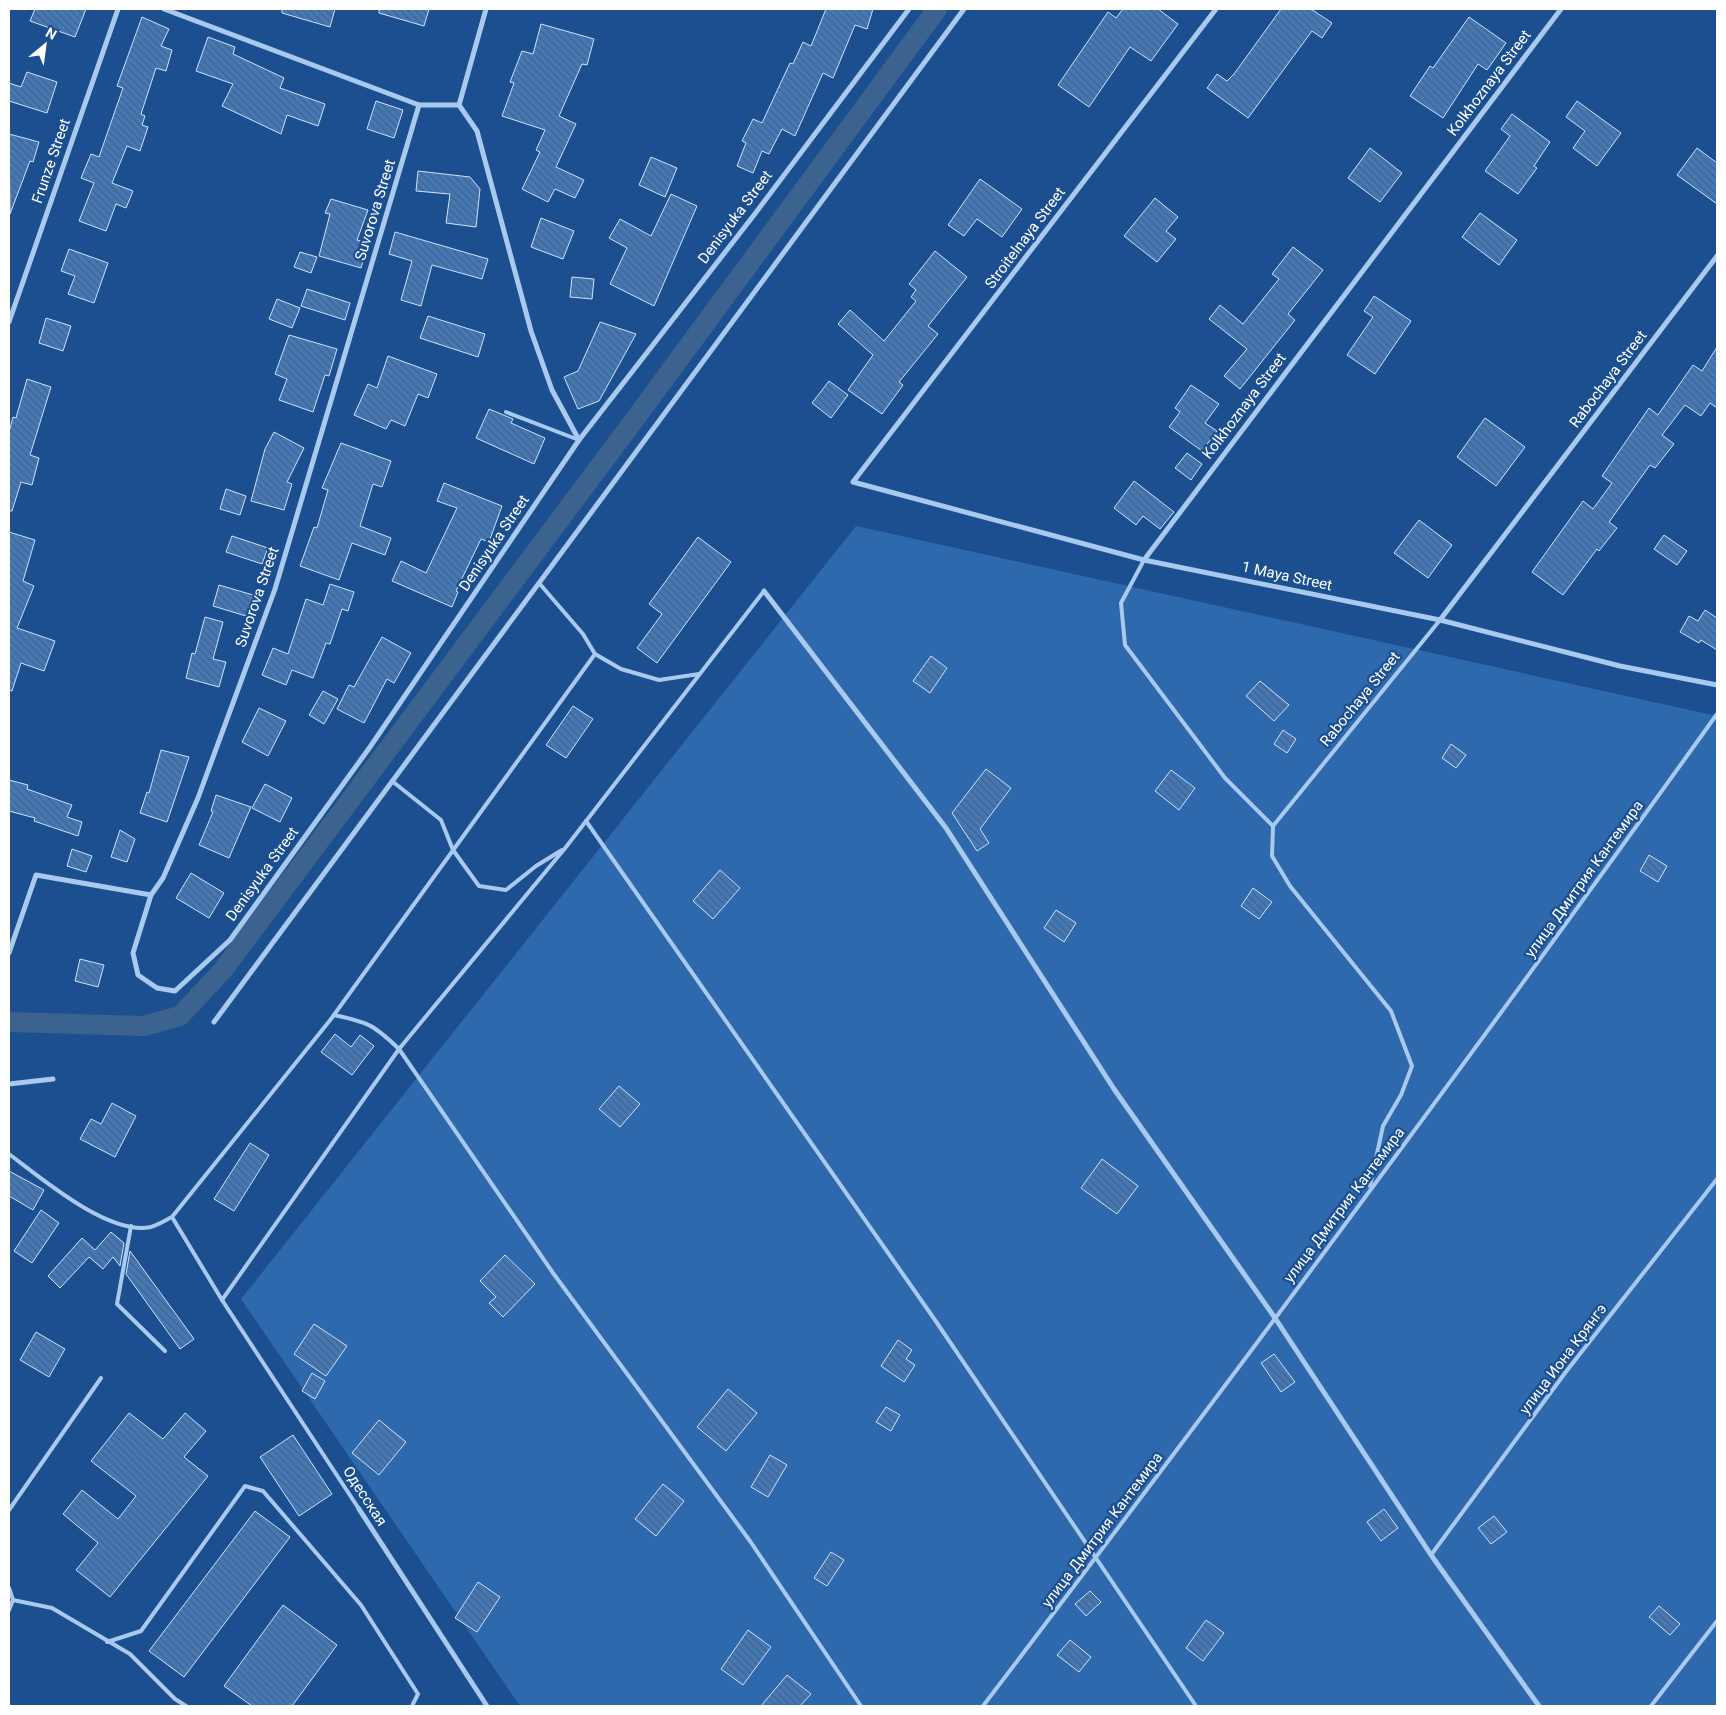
<svg xmlns="http://www.w3.org/2000/svg" width="1726" height="1715" viewBox="0 0 1726 1715" font-family="Roboto,sans-serif">
  <style>
    .green { fill: #2e69ad }
    .lines { fill: none; stroke-linecap: round; stroke-linejoin: round }
    .canal { stroke: #3c6290; stroke-width: 20 }
    .building { fill: url(#building-back-hatch); stroke: #cfe3fa }
    .service { stroke: #a9c9ee; stroke-width: 4 }
    .minor { stroke: #a9c9ee; stroke-width: 5 }
    .labels { text-anchor: middle; dominant-baseline: central; stroke-width: 4.5; stroke-linejoin: round; paint-order: stroke }
    .street-label { font-size: 15px; fill: #fff; stroke: #1b4f8f }
  </style>
  <defs>
    <pattern id="building-back-hatch" width="6" height="6" patternUnits="userSpaceOnUse" patternTransform="scale(1.25)"><rect width="6" height="6" fill="#4478b7"/><path d="M-1 5l2 2M0 0l6 6M5-1l2 2" fill="none" stroke="#486282"/></pattern>
  </defs>
  <rect width="100%" height="100%" fill="#1b4f8f"/>
  <path class="green" d="M856 526 1717 716V1706H520L241 1299Z"/>
  <g class="lines">
    <path class="canal" d="M9 1022 144 1026 180 1016 223 970 629 427 937 9"/>
  </g>
  <g class="building">
    <path d="M35 9H86L75 37 30 21Z"/>
    <path d="M282 9H335L330 27 282 13Z"/>
    <path d="M379 9H429L424 26 379 13Z"/>
    <path d="M826 9H873L867 29 855 25 833 78 823 73 795 136 782 129 769 154 762 151 753 173 737 166 746 143 742 141 753 119 762 123 790 63 793 64 803 42 811 46Z"/>
    <path d="M1123 9H1158L1178 24 1151 61 1130 47 1089 107 1058 85 1108 12 1116 18Z"/>
    <path d="M1281 9H1311L1332 23 1322 38 1312 31 1248 118 1207 88 1217 74 1227 81 1234 74Z"/>
    <path d="M142 17 169 29 161 46 172 50 166 71 156 68 141 114 145 116 142 125 148 127 140 151 127 146 112 183 133 191 126 208 116 204 106 231 79 221 94 183 81 178 91 154 99 157 123 88 117 86Z"/>
    <path d="M1469 17 1506 43 1487 70 1478 64 1443 118 1410 96 1430 66 1433 68Z"/>
    <path d="M541 24 594 39 587 65 582 64 559 116 576 124 556 167 584 180 575 198 555 189 548 202 522 189 540 152 536 150 545 130 502 116 514 83 510 82 522 51 533 54Z"/>
    <path d="M208 37 235 47 233 54 284 78 280 88 325 104 318 126 287 115 281 134 222 106 233 84 196 71Z"/>
    <path d="M27 72 57 82 47 113 9 101V83L21 87Z"/>
    <path d="M376 101 403 110 394 138 367 129Z"/>
    <path d="M1577 101 1621 133 1597 166 1573 148 1585 131 1566 117Z"/>
    <path d="M1512 114 1550 142 1534 166 1537 168 1518 194 1485 171 1510 136 1501 129Z"/>
    <path d="M9 134 39 142 33 162 30 161 10 214Z"/>
    <path d="M1370 148 1402 173 1380 202 1348 178Z"/>
    <path d="M1697 148 1717 163V204L1677 175Z"/>
    <path d="M651 157 677 168 665 197 639 185Z"/>
    <path d="M418 171 470 177 480 189 476 227 446 223 450 194 416 191Z"/>
    <path d="M980 179 1022 209 1002 237 977 219 964 236 948 225Z"/>
    <path d="M671 194 697 206 654 306 610 284 627 248 609 238 620 219 651 236Z"/>
    <path d="M1155 198 1178 217 1166 231 1176 239 1157 262 1124 236Z"/>
    <path d="M331 199 368 210 357 240 368 243 361 268 319 256 330 214 325 213Z"/>
    <path d="M1480 213 1517 240 1499 265 1462 237Z"/>
    <path d="M541 218 574 231 563 259 531 247Z"/>
    <path d="M395 232 488 259 482 279 432 265 421 306 401 300 412 261 389 254Z"/>
    <path d="M1293 247 1323 270 1288 314 1295 320 1240 389 1224 376 1247 349 1209 319 1220 305 1243 324 1279 279 1272 274Z"/>
    <path d="M69 249 108 263 94 303 68 294 75 276 61 271Z"/>
    <path d="M935 251 967 277 928 326 938 334 899 382 903 385 882 414 848 390 873 355 838 324 850 310 884 341 916 301 911 297 916 290 909 284Z"/>
    <path d="M300 252 317 257 311 273 294 267Z"/>
    <path d="M572 277 594 279 592 299 570 297Z"/>
    <path d="M307 289 350 303 345 320 301 306Z"/>
    <path d="M1374 296 1411 321 1375 374 1347 355 1373 317 1364 311Z"/>
    <path d="M277 299 300 308 292 328 269 319Z"/>
    <path d="M428 316 485 334 478 357 420 338Z"/>
    <path d="M46 318 71 326 63 351 39 343Z"/>
    <path d="M600 322 636 334 599 401 578 409 564 377 578 371Z"/>
    <path d="M289 335 337 349 329 376 325 375 313 412 279 400 287 379 275 374Z"/>
    <path d="M1717 347V408L1710 403 1701 416 1685 405 1662 435 1674 444 1655 468 1650 465 1609 522 1617 528 1599 551 1597 549 1563 595 1532 572 1583 501 1593 509 1612 483 1602 476 1649 408 1658 415 1693 365 1702 371Z"/>
    <path d="M388 356 437 374 428 398 418 394 405 426 391 420 386 429 354 415 368 384 377 388Z"/>
    <path d="M27 379 51 387 30 455 39 458 32 485 21 482 12 511H9V432L13 417 16 418Z"/>
    <path d="M829 381 848 395 831 418 812 403Z"/>
    <path d="M1191 385 1219 404 1205 423 1217 431 1202 451 1169 427 1180 412 1175 408Z"/>
    <path d="M489 409 513 419 511 423 545 438 534 464 476 438Z"/>
    <path d="M1485 418 1525 447 1496 486 1457 457Z"/>
    <path d="M274 432 304 448 287 482 292 484 284 510 251 501 265 449Z"/>
    <path d="M341 443 391 461 382 487 373 484 360 526 391 538 385 555 352 543 339 580 300 566 314 527 317 528 328 490 322 488Z"/>
    <path d="M1187 453 1202 464 1191 480 1175 468Z"/>
    <path d="M1134 481 1174 512 1160 529 1143 516 1136 525 1114 508Z"/>
    <path d="M444 483 502 506 489 542 481 539 456 591 458 592 452 607 392 581 401 561 426 573 457 508 437 501Z"/>
    <path d="M226 489 246 496 240 515 220 509Z"/>
    <path d="M1419 520 1452 545 1428 578 1394 553Z"/>
    <path d="M9 532 35 540 23 581 34 586 17 628 55 641 44 671 21 663 12 691 9 690Z"/>
    <path d="M1664 535 1687 551 1677 565 1654 549Z"/>
    <path d="M232 536 268 548 262 564 226 552Z"/>
    <path d="M698 537 731 562 657 663 637 648 662 614 649 604Z"/>
    <path d="M330 584 354 592 348 611 342 609 330 644 326 643 313 678 292 670 286 685 262 675 273 648 288 654 306 599 323 605Z"/>
    <path d="M219 585 253 595 246 616 213 606Z"/>
    <path d="M1705 610 1717 618V650L1701 640 1699 643 1680 632 1689 616 1698 621Z"/>
    <path d="M205 617 223 622 213 659 226 662 219 687 186 678 192 653 195 654Z"/>
    <path d="M382 637 411 653 394 683 387 679 364 723 337 709 349 685 354 687Z"/>
    <path d="M931 656 947 668 930 693 913 681Z"/>
    <path d="M1260 681 1289 705 1274 721 1246 696Z"/>
    <path d="M323 691 338 699 324 724 309 715Z"/>
    <path d="M573 706 593 719 566 758 546 745Z"/>
    <path d="M259 708 286 721 268 756 242 742Z"/>
    <path d="M1283 730 1296 739 1287 753 1274 744Z"/>
    <path d="M1451 744 1466 755 1456 768 1442 758Z"/>
    <path d="M161 750 189 757 167 822 140 813 147 792 149 793Z"/>
    <path d="M986 769 1011 788 980 829 989 843 977 851 952 813Z"/>
    <path d="M1171 770 1195 788 1179 810 1155 791Z"/>
    <path d="M9 780 28 785 27 789 72 805 67 817 82 822 78 836 34 821 35 818 9 811Z"/>
    <path d="M265 784 292 798 280 822 252 808Z"/>
    <path d="M216 795 251 807 229 858 199 845 213 812 211 811Z"/>
    <path d="M120 830 135 839 127 862 111 857Z"/>
    <path d="M72 849 92 856 86 872 67 866Z"/>
    <path d="M1649 855 1667 866 1658 882 1640 871Z"/>
    <path d="M720 870 740 888 713 919 693 901Z"/>
    <path d="M191 873 224 893 209 918 176 898Z"/>
    <path d="M1253 888 1272 902 1259 919 1241 906Z"/>
    <path d="M1056 910 1076 923 1064 942 1044 928Z"/>
    <path d="M80 959 104 965 98 987 75 981Z"/>
    <path d="M335 1034 351 1047 360 1035 374 1046 352 1075 321 1052Z"/>
    <path d="M619 1086 640 1104 620 1127 599 1109Z"/>
    <path d="M112 1103 136 1116 115 1157 80 1139 91 1119 101 1124Z"/>
    <path d="M250 1143 269 1155 234 1211 214 1199Z"/>
    <path d="M1102 1159 1138 1186 1117 1214 1081 1188Z"/>
    <path d="M9 1171 44 1190 33 1210 9 1196Z"/>
    <path d="M41 1210 59 1223 32 1263 14 1251Z"/>
    <path d="M111 1232 124 1243 120 1266 113 1257 103 1269 89 1257 60 1288 48 1276 82 1238 95 1250Z"/>
    <path d="M130 1251 194 1339 180 1349 126 1274Z"/>
    <path d="M505 1255 535 1284 503 1317 489 1303 496 1297 480 1281Z"/>
    <path d="M314 1324 347 1346 326 1376 294 1354Z"/>
    <path d="M36 1332 65 1349 49 1377 20 1360Z"/>
    <path d="M898 1340 912 1350 906 1359 915 1365 904 1382 881 1366Z"/>
    <path d="M1274 1354 1295 1382 1281 1392 1261 1363Z"/>
    <path d="M312 1373 325 1381 315 1399 302 1391Z"/>
    <path d="M728 1389 757 1413 726 1451 697 1427Z"/>
    <path d="M886 1407 900 1415 891 1431 876 1422Z"/>
    <path d="M129 1413 163 1439 185 1413 206 1431 184 1457 208 1476 110 1597 76 1570 98 1543 63 1514 82 1490 118 1519 136 1496 91 1461Z"/>
    <path d="M379 1420 406 1442 379 1475 352 1453Z"/>
    <path d="M293 1435 332 1494 299 1516 260 1457Z"/>
    <path d="M770 1455 787 1465 768 1497 751 1487Z"/>
    <path d="M663 1484 684 1501 656 1536 635 1519Z"/>
    <path d="M1384 1509 1398 1528 1381 1541 1367 1522Z"/>
    <path d="M255 1511 290 1537 184 1677 149 1651Z"/>
    <path d="M1494 1516 1507 1532 1491 1544 1478 1528Z"/>
    <path d="M831 1552 844 1560 827 1586 814 1578Z"/>
    <path d="M478 1582 500 1597 477 1632 455 1618Z"/>
    <path d="M1090 1591 1101 1602 1086 1616 1075 1604Z"/>
    <path d="M283 1605 337 1645 292 1706H252L224 1686Z"/>
    <path d="M1659 1606 1680 1624 1670 1635 1649 1617Z"/>
    <path d="M1206 1620 1224 1633 1203 1661 1186 1648Z"/>
    <path d="M748 1630 771 1647 743 1685 721 1669Z"/>
    <path d="M1070 1640 1091 1657 1079 1672 1057 1655Z"/>
    <path d="M787 1675 811 1694 800 1706H761Z"/>
  </g>
  <g class="lines">
    <g class="service">
      <path d="M506 412 579 440"/>
      <path d="M1144 560 1121 603 1125 645 1225 778 1273 826"/>
      <path d="M595 654 621 669 659 680 699 674"/>
      <path d="M392 781 441 820 453 850 479 886 506 890 536 866 562 850"/>
      <path d="M586 821 935 1320 1196 1706"/>
      <path d="M334 1015C368 1022 374 1025 399 1049L553 1273 750 1541 861 1706"/>
      <path d="M9 1154C41 1178 109 1236 151 1227 158 1225 166 1220 172 1217L331 1019 595 654 583 634 539 583"/>
      <path d="M1370 1186 1383 1126 1401 1095 1412 1066 1391 1011 1290 886 1272 856 1273 826 1440 620"/>
      <path d="M172 1217 222 1300 359 1509"/>
      <path d="M131 1226 117 1304 165 1351"/>
      <path d="M222 1300 399 1049 566 847 764 591"/>
      <path d="M9 1510 101 1378"/>
      <path d="M1431 1555 1565 1373 1717 1179"/>
      <path d="M9 1588 13 1600 9 1610"/>
      <path d="M13 1600 52 1608 130 1654 175 1699 186 1706"/>
      <path d="M107 1642 141 1631 245 1486 263 1491 361 1605 418 1694 412 1706"/>
      <path d="M983 1706C1232 1379 1478 1048 1717 714"/>
      <path d="M1651 1706 1717 1621"/>
    </g>
    <g class="minor">
      <path d="M164 9 419 105H459"/>
      <path d="M486 9 459 105 477 131 531 331 552 390 579 440"/>
      <path d="M1216 9 853 482 1144 560 1440 620 1620 666 1717 685"/>
      <path d="M9 322 118 9"/>
      <path d="M1144 560 1561 9"/>
      <path d="M764 591 946 828 1114 1089 1275 1318 1431 1555 1539 1706"/>
      <path d="M1440 620 1717 256"/>
      <path d="M151 895 133 953 138 975 157 988 175 991 230 940 370 747 579 440 754 215 909 9"/>
      <path d="M9 953 36 875 151 895 163 878 198 798 275 589 419 105"/>
      <path d="M214 1022 964 9"/>
      <path d="M9 1084 53 1079"/>
      <path d="M359 1509 487 1706"/>
    </g>
  </g>
  <g class="labels">
    <g class="street-label">
      <text transform="translate(1489 83) rotate(-53)">Kolkhoznaya Street</text>
      <text transform="translate(51 161) rotate(-71)">Frunze Street</text>
      <text transform="translate(375 210) rotate(-73)">Suvorova Street</text>
      <text transform="translate(735 217) rotate(-53)">Denisyuka Street</text>
      <text transform="translate(1025 238) rotate(-53)">Stroitelnaya Street</text>
      <text transform="translate(1608 379) rotate(-53)">Rabochaya Street</text>
      <text transform="translate(1244 406) rotate(-53)">Kolkhoznaya Street</text>
      <text transform="translate(494 543) rotate(-56)">Denisyuka Street</text>
      <text transform="translate(1287 576) rotate(12)">1 Maya Street</text>
      <text transform="translate(257 597) rotate(-71)">Suvorova Street</text>
      <text transform="translate(1360 699) rotate(-51)">Rabochaya Street</text>
      <text transform="translate(262 874) rotate(-54)">Denisyuka Street</text>
      <text transform="translate(1584 879) rotate(-54)">улица Дмитрия Кантемира</text>
      <text transform="translate(1344 1205) rotate(-53)">улица Дмитрия Кантемира</text>
      <text transform="translate(1563 1359) rotate(-53)">улица Иона Крянгэ</text>
      <text transform="translate(365 1496) rotate(57)">Одесская</text>
      <text transform="translate(1102 1530) rotate(-53)">улица Дмитрия Кантемира</text>
    </g>
  </g>
  <rect width="1726" height="1715" fill="none" stroke="#ffffff" stroke-width="20"/>
  <g transform="translate(45 45) rotate(29)" stroke="#1b4f8f" stroke-width="4" paint-order="stroke">
  <path d="M0-4L9 19L0 12L-9 19Z" fill="#ffffff"/>
  <text y="-8" font-size="14" font-weight="bold" text-anchor="middle" fill="#ffffff">N</text>
  </g>
</svg>
